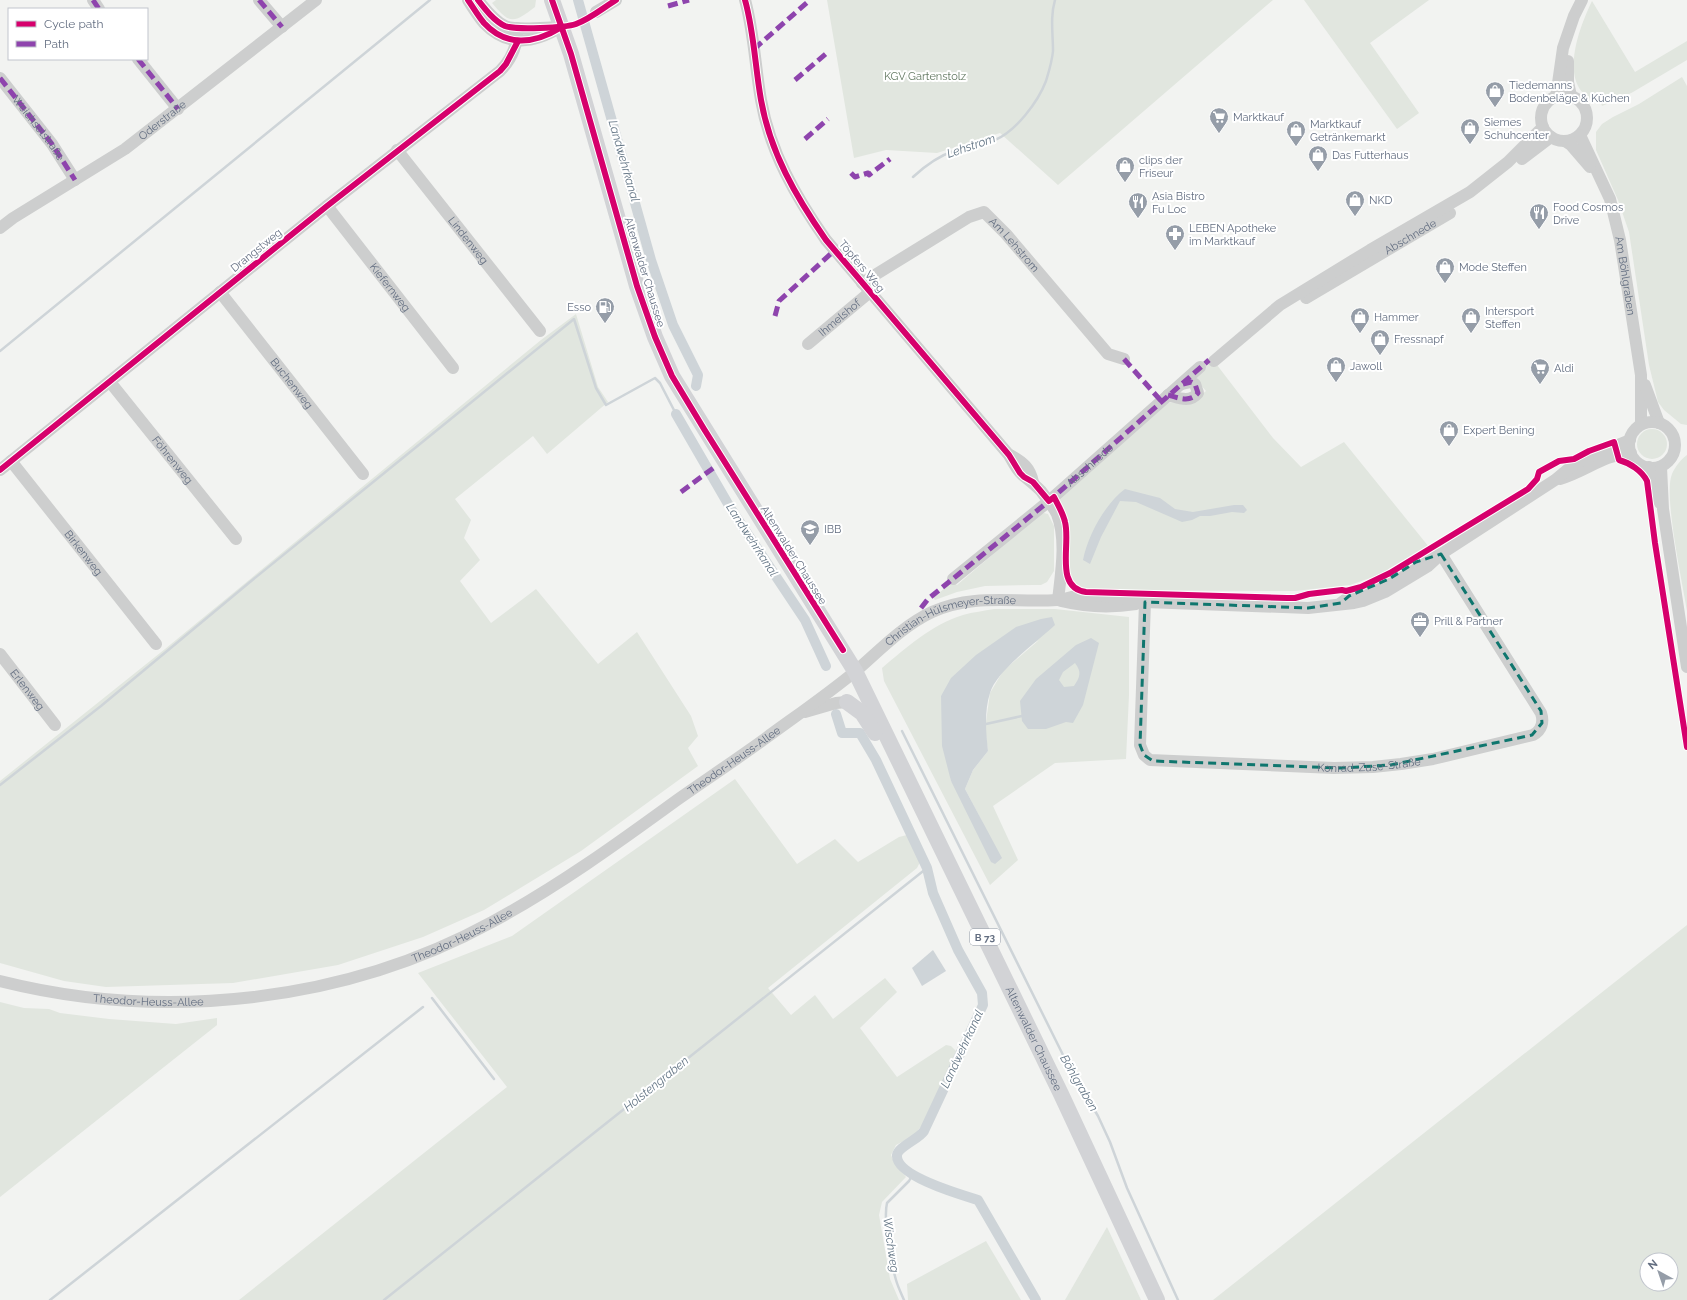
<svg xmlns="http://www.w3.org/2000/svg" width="1687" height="1300" font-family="Raleway,sans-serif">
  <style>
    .green { fill: #e1e6df; fill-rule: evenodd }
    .water { fill: #ced4d8; fill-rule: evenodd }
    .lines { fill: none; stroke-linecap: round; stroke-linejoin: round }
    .stream { stroke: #ced4d8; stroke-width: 2.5 }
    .canal { stroke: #ced4d8; stroke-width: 10 }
    .minor { stroke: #cdcece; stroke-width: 12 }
    .major { stroke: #d2d3d6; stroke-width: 16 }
    .quiet { stroke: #8e44ad; stroke-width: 5; stroke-dasharray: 10 5; stroke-linecap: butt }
    .cycleway-casing { stroke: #fff; stroke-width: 8 }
    .cycleway { stroke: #d6006c; stroke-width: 6 }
    .marked { fill: none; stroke: #0f766e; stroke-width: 3; stroke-dasharray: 8 5; stroke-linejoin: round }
    .labels { text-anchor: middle; stroke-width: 4; stroke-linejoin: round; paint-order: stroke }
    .shield { fill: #fff; stroke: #929aa7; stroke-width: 1 }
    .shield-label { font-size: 10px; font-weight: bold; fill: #636e81 }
    .park-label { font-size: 11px; fill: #627861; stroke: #fff }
    .poi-label { font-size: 11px; fill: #636e81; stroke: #fff; text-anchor: start }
    .street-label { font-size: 11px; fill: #636e81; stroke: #fff }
    .water-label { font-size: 12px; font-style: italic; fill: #637585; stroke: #fff }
  </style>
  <rect width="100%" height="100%" fill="#f2f3f1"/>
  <g class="green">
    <path d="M496 0H536L535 7C514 23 510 25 492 3Z"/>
    <path d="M827 0H1273L1058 185 1000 133 937 153 886 150 854 158Z"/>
    <path d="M1304 0H1429L1370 43 1419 113 1397 129Z"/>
    <path d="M1592 1 1635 72 1687 41V60L1633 92 1619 99 1602 106 1601 103C1555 91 1578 30 1592 1Z"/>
    <path d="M1682 77 1687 86V425L1681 424 1664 410 1658 402 1649 365 1629 232 1618 200 1596 150V132L1602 124 1613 117 1639 104Z"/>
    <path d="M576 314 598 387 608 402 547 454 533 436 455 499 471 520 464 538 480 560 460 581 491 623 536 589 598 664 637 632 691 716 698 736 688 748 698 766 581 851 484 910 423 937 338 965 233 983 106 987 64 981 0 963V781L165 649 541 340Z"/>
    <path d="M1208 363 1217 365 1273 438 1301 467 1344 442 1429 547 1376 576 1350 585 1295 591 1084 590 1073 583 1069 577 1068 523 1057 498 1167 402 1190 404 1206 391 1193 376Z"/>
    <circle cx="1652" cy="444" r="15"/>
    <path d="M1687 455V611C1683 585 1663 494 1672 474 1675 467 1681 459 1687 455Z"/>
    <path d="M1044 513 1048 514 1054 526V571L1047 582 1041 585H1033L985 586 957 592 935 600 933 598 953 581 957 585 1039 515Z"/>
    <path d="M994 609H1055L1129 617V695L1126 759 1055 763 993 806 1018 860 990 885 884 681 882 668C907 647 931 625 963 615 973 612 984 611 994 609ZM1039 640 1003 671 990 693 985 729 988 751 973 770 965 789 983 823 951 781 941 696Z"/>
    <path d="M735 779 797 864 835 839 858 862 899 837 907 835 920 862 917 868 768 988 791 1015 815 995 833 1019 885 978 897 992 860 1028 897 1077 946 1045 951 1046 956 1051 925 1122 918 1130 917 1134 896 1145 891 1155 895 1164 906 1177 882 1202 879 1215 890 1279 899 1300H239L507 1087 418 973 512 936Z"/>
    <path d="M1687 925V1300H1213ZM1647 1260H1671V1284H1647Z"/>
    <path d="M0 1002 24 1008 49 1009 60 1013 109 1019 176 1024 217 1018V1025L0 1197Z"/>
    <path d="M1107 1227 1141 1300H1065Z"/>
    <path d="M986 1241 1021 1300H908L907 1284Z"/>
  </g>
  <g class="water">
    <path d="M1125 489 1160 498 1175 509 1193 512 1234 505H1243L1247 510 1244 513 1232 512 1210 516H1200L1192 520 1182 522 1136 502 1120 501 1101 537 1090 564 1083 560C1088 535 1105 504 1125 489Z"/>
    <path d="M1052 617 1055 625C1037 642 996 671 990 693 984 711 986 733 988 751L973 770 965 789 1002 858 995 864 991 862 951 781 942 746 941 696 951 678 976 655 1016 627 1041 619Z"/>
    <path d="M1091 638 1099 643 1083 705 1073 723 1066 722 1046 729H1028L1022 721 1020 701 1036 679 1076 645ZM1075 663C1082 672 1080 677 1074 686L1064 687 1059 680 1063 672Z"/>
    <path d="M933 950 946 971 922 986 912 968Z"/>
  </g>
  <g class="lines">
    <g class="stream">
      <path d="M913 177C926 165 938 156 954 151 968 147 983 147 995 140 1016 131 1038 102 1046 81 1049 71 1052 62 1053 51 1053 34 1050 17 1055 0"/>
      <path d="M0 351 430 0"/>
      <path d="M986 724 1022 716"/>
      <path d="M902 731 1070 1069 1098 1116 1110 1142 1127 1188 1178 1300"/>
      <path d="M0 785 101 706 250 582 574 319 596 388 606 405 655 378 660 383 676 414"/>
      <path d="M432 998 494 1079"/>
      <path d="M50 1300 423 1007"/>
      <path d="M384 1300 927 868"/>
      <path d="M904 1300C901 1293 898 1287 896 1280 891 1262 883 1220 887 1203L909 1181 913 1174"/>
    </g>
    <g class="canal">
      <path d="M578 0 651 260 673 325 698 375 696 386"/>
      <path d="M676 414 731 509 805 620 826 666"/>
      <path d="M836 714 842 733H860L876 760 927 868 933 893 958 950 982 993 983 1005 924 1131C919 1139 898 1147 897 1155 895 1176 962 1195 978 1200L1036 1300"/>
    </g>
    <g class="minor">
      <path d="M93 0 99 9"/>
      <path d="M259 0 282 27"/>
      <path d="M468 0C473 8 478 16 484 23 508 48 535 43 561 27"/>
      <path d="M478 0C485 9 494 21 505 26 516 31 547 27 560 27"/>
      <path d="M745 0C754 32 755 66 761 100 770 152 796 197 826 240L1009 455C1013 462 1017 472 1025 477 1031 482 1035 485 1041 491 1046 498 1053 506 1057 514 1067 540 1061 573 1058 600"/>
      <path d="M596 12 616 0"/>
      <path d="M138 59 178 109"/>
      <path d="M1568 61V82L1571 96"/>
      <path d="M0 78 52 144 75 180"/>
      <circle cx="1564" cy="118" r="23"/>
      <path d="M1556 97 1563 48 1574 16 1582 0"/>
      <path id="s1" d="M1580 135 1610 199 1620 240 1641 375V424"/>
      <path d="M1565 141 1571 145 1590 167"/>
      <path id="s2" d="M397 150 540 331"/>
      <path d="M1522 159 1551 137"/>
      <path id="s3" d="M327 206 453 368"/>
      <path id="s4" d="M0 228 13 218 125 149 316 0"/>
      <path id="s5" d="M862 283 969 217 984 212 1006 234 1108 354 1124 359"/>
      <path id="s6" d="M220 292 363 474"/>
      <path id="s7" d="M1306 298 1450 213"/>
      <path id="s8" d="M808 344 870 292"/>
      <path d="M1214 361 1280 305 1370 250 1470 192 1508 162 1543 127"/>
      <path id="s9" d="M110 382 236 539"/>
      <path d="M1645 385 1659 423"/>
      <path d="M1168 395C1179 398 1190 403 1198 393L1195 384 1191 382 1182 384"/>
      <circle cx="1652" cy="445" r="23"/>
      <path d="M1010 455C1023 462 1030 468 1033 482"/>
      <path id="s10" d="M11 461 156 644"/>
      <path d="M1649 467 1655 489 1660 503"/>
      <path d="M1661 467 1663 509 1687 667"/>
      <path d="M0 470 327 206 500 71C512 59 518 45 517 28"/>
      <path d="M1560 479C1587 471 1602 455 1631 453"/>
      <path id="s11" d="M953 579 1049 501 1200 367"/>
      <path d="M1061 601C1086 607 1111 608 1136 604"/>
      <path id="s12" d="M1145 602 1140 745 1144 755 1150 760 1334 768 1373 767 1401 764 1433 759 1533 735C1542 730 1544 722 1541 713L1441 554"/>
      <path d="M1341 603C1354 591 1372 588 1388 580 1408 569 1416 560 1440 554"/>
      <path id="s13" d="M0 654 55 725"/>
      <path d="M805 712 836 703 847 702"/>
      <path id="s14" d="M0 981C163 1022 344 1003 492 922 557 887 618 843 677 800 707 779 737 759 766 738 796 716 828 694 857 670 880 650 904 625 932 612 974 593 1014 603 1057 600 1066 599 1074 596 1082 595 1103 594 1125 599 1145 602L1308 608 1354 603 1363 601 1385 592 1428 566 1441 554 1555 480 1573 465 1586 458 1630 440"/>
    </g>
    <g class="major">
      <path id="s15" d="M552 0 571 54 637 286 655 337 672 376 855 671 1061 1094 1157 1300"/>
      <path d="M847 702 862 713 875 733"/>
    </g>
    <g class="quiet">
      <path d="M93 0 99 9"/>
      <path d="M259 0 282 27"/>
      <path d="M668 6 689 0"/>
      <path d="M754 49 810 0"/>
      <path d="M138 59 178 109"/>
      <path id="s16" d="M0 78 52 144 75 180"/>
      <path d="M795 80 828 52"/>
      <path d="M805 139 828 119"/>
      <path d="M851 173 855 177 868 173 869 175 890 159"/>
      <path d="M775 316 779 301 835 250"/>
      <path d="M1124 359 1162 402"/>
      <path d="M1168 395C1179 398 1190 403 1198 393L1195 384 1191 382 1183 384"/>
      <path d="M681 492 716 466"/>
      <path d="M921 608 928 599 1049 501 1209 360"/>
    </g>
    <g class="cycleway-casing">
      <g id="cycleway">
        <path d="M468 0C473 7 478 16 484 23 506 47 534 44 560 28"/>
        <path d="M478 0C485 9 494 21 505 26 515 30 565 28 576 24 590 19 603 8 616 0"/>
        <path d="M552 0 571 54 637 286 655 337 672 376 704 429 843 650"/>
        <path d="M745 0C754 32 755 66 761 100 770 152 796 197 826 240L1009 455 1020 473 1024 477 1033 482 1049 501 1054 497C1058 505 1063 513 1065 522 1071 544 1054 588 1086 592L1287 598H1295L1309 594 1342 590 1346 591 1361 587 1390 573 1528 489 1537 479 1539 472 1559 461 1574 459 1589 451 1614 442 1619 460C1630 463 1642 471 1647 481L1655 543 1687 747"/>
        <path d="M0 470 327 206 500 71 506 64 518 41"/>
      </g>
    </g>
    <use href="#cycleway" class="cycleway"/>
  </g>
  <path class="marked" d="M1441 554 1541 711 1542 723 1532 735 1391 765 1341 768 1153 761 1144 755 1140 745 1145 602 1308 608 1341 603 1349 596 1389 579 1416 562Z"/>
  <defs>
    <g id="shop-pin" transform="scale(1)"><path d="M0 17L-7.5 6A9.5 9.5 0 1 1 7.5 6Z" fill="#959da8" stroke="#fff"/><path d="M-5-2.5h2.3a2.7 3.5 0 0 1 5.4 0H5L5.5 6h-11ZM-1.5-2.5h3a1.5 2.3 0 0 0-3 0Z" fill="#fff"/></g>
    <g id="supermarket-pin" transform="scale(1)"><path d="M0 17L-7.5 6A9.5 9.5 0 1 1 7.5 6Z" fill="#959da8" stroke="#fff"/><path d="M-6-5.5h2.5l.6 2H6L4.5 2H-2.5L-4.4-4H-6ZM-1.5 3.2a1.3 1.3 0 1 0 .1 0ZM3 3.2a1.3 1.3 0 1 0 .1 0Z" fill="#fff"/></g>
    <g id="restaurant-pin" transform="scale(1)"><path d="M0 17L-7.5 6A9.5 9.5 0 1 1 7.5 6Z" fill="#959da8" stroke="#fff"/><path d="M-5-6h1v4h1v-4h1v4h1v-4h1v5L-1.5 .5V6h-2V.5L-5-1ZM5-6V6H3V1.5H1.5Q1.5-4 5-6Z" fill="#fff"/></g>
    <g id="pharmacy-pin" transform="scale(1)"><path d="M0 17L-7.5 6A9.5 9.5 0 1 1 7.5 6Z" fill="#959da8" stroke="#fff"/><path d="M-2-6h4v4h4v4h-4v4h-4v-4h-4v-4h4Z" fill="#fff"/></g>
    <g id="fuel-pin" transform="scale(1)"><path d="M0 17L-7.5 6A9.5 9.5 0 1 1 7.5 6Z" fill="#959da8" stroke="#fff"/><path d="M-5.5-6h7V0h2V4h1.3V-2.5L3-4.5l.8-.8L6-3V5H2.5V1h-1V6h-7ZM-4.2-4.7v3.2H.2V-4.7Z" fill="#fff"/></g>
    <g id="university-pin" transform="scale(1)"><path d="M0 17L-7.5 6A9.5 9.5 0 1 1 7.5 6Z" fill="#959da8" stroke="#fff"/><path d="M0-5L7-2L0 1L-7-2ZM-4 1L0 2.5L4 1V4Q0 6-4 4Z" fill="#fff"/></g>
    <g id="office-pin" transform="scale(1)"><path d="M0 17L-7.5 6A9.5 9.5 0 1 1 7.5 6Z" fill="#959da8" stroke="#fff"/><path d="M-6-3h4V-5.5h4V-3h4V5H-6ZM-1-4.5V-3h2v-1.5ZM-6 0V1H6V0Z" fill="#fff"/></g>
  </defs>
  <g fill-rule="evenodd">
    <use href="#shop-pin" x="1495" y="91"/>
    <use href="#supermarket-pin" x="1219" y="117"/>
    <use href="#shop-pin" x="1470" y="128"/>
    <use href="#shop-pin" x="1296" y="130"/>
    <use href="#shop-pin" x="1318" y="155"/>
    <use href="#shop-pin" x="1125" y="166"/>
    <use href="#shop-pin" x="1355" y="200"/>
    <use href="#restaurant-pin" x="1138" y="202"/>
    <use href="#restaurant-pin" x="1539" y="213"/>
    <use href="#pharmacy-pin" x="1175" y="234"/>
    <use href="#shop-pin" x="1445" y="267"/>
    <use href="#fuel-pin" x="605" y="307"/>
    <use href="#shop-pin" x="1360" y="317"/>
    <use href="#shop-pin" x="1471" y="317"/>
    <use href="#shop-pin" x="1380" y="339"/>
    <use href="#shop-pin" x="1336" y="366"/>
    <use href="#supermarket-pin" x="1540" y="368"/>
    <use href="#shop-pin" x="1449" y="430"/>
    <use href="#university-pin" x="810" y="529"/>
    <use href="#office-pin" x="1420" y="621"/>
  </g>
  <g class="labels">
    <rect class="shield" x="970" y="929" width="30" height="16" rx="3"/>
    <g class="shield-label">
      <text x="985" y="941">B 73</text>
    </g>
    <g class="park-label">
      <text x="925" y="80">KGV Gartenstolz</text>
    </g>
    <g class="poi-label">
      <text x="1509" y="89">Tiedemanns<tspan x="1509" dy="13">Bodenbeläge &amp; Küchen</tspan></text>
      <text x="1233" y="121">Marktkauf</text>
      <text x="1484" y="126">Siemes<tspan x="1484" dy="13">Schuhcenter</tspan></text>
      <text x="1310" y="128">Marktkauf<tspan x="1310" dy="13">Getränkemarkt</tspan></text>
      <text x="1332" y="159">Das Futterhaus</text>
      <text x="1139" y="164">clips der<tspan x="1139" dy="13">Friseur</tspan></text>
      <text x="1152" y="200">Asia Bistro<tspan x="1152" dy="13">Fu Loc</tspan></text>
      <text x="1369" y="204">NKD</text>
      <text x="1553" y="211">Food Cosmos<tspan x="1553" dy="13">Drive</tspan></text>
      <text x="1189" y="232">LEBEN Apotheke<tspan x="1189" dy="13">im Marktkauf</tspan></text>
      <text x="1459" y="271">Mode Steffen</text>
      <text x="591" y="311" text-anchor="end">Esso</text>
      <text x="1485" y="315">Intersport<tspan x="1485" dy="13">Steffen</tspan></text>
      <text x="1374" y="321">Hammer</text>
      <text x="1394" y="343">Fressnapf</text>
      <text x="1350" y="370">Jawoll</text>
      <text x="1554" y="372">Aldi</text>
      <text x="1463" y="434">Expert Bening</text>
      <text x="824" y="533">IBB</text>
      <text x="1434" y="625">Prill &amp; Partner</text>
    </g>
    <g class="street-label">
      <text dy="4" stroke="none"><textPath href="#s4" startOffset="195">Oderstraße</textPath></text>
      <text dy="4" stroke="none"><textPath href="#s16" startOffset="63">Weichselstraße</textPath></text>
      <text dy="4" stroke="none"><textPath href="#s7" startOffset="121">Abschnede</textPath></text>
      <text dy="4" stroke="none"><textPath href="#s2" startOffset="115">Lindenweg</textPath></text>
      <text dy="4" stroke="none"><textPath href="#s5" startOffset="186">Am Lehstrom</textPath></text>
      <text transform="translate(256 250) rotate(-39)" y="4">Drangstweg</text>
      <text transform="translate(862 266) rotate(50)" y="4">Töpfers Weg</text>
      <text transform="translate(645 272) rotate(73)" y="4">Altenwalder Chaussee</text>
      <text dy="4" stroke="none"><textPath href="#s1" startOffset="149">Am Böhlgraben</textPath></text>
      <text dy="4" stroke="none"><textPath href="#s3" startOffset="103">Kiefernweg</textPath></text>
      <text dy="4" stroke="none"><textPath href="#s8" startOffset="41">Ihmelshof</textPath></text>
      <text dy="4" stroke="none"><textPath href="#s6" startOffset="116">Buchenweg</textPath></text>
      <text dy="4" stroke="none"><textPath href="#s9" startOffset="100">Föhrenweg</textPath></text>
      <text dy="4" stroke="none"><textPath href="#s11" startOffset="178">Abschnede</textPath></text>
      <text dy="4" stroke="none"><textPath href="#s10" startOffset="117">Birkenweg</textPath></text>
      <text transform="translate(794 555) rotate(58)" y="4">Altenwalder Chaussee</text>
      <text dy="4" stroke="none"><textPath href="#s14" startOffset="1061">Christian-Hülsmeyer-Straße</textPath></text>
      <text dy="4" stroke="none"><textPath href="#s13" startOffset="45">Erlenweg</textPath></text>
      <text dy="4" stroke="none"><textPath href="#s14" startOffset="798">Theodor-Heuss-Allee</textPath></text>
      <text dy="4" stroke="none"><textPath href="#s12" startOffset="381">Konrad-Zuse-Straße</textPath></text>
      <text dy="4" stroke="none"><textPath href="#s14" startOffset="474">Theodor-Heuss-Allee</textPath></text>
      <text dy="4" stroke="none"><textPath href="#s14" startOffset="150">Theodor-Heuss-Allee</textPath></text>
      <text dy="4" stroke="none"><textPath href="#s15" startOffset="1151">Altenwalder Chaussee</textPath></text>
    </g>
    <g class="water-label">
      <text transform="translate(971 146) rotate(-19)" y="4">Lehstrom</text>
      <text transform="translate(624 161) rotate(74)" y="4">Landwehrkanal</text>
      <text transform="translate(752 540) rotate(57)" y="4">Landwehrkanal</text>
      <text transform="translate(962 1049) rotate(-65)" y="4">Landwehrkanal</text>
      <text transform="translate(1079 1083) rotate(60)" y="4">Böhlgraben</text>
      <text transform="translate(656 1084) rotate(-39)" y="4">Holstengraben</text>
      <text transform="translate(891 1245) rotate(82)" y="4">Wischweg</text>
    </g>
  </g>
  <rect x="8" y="8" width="140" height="52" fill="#ffffff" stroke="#c1c5cd"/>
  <rect x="16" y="21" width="20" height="6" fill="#d6006c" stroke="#c1c5cd"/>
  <text x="44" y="28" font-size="12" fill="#636e81">Cycle path</text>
  <rect x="16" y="41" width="20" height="6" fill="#8e44ad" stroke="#c1c5cd"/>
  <text x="44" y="48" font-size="12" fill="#636e81">Path</text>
  <g transform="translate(1659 1272) rotate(320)"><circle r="19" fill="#ffffff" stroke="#c1c5cd"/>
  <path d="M0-3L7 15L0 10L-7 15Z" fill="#959da8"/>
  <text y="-6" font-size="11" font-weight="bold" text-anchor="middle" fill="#636e81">N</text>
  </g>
</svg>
